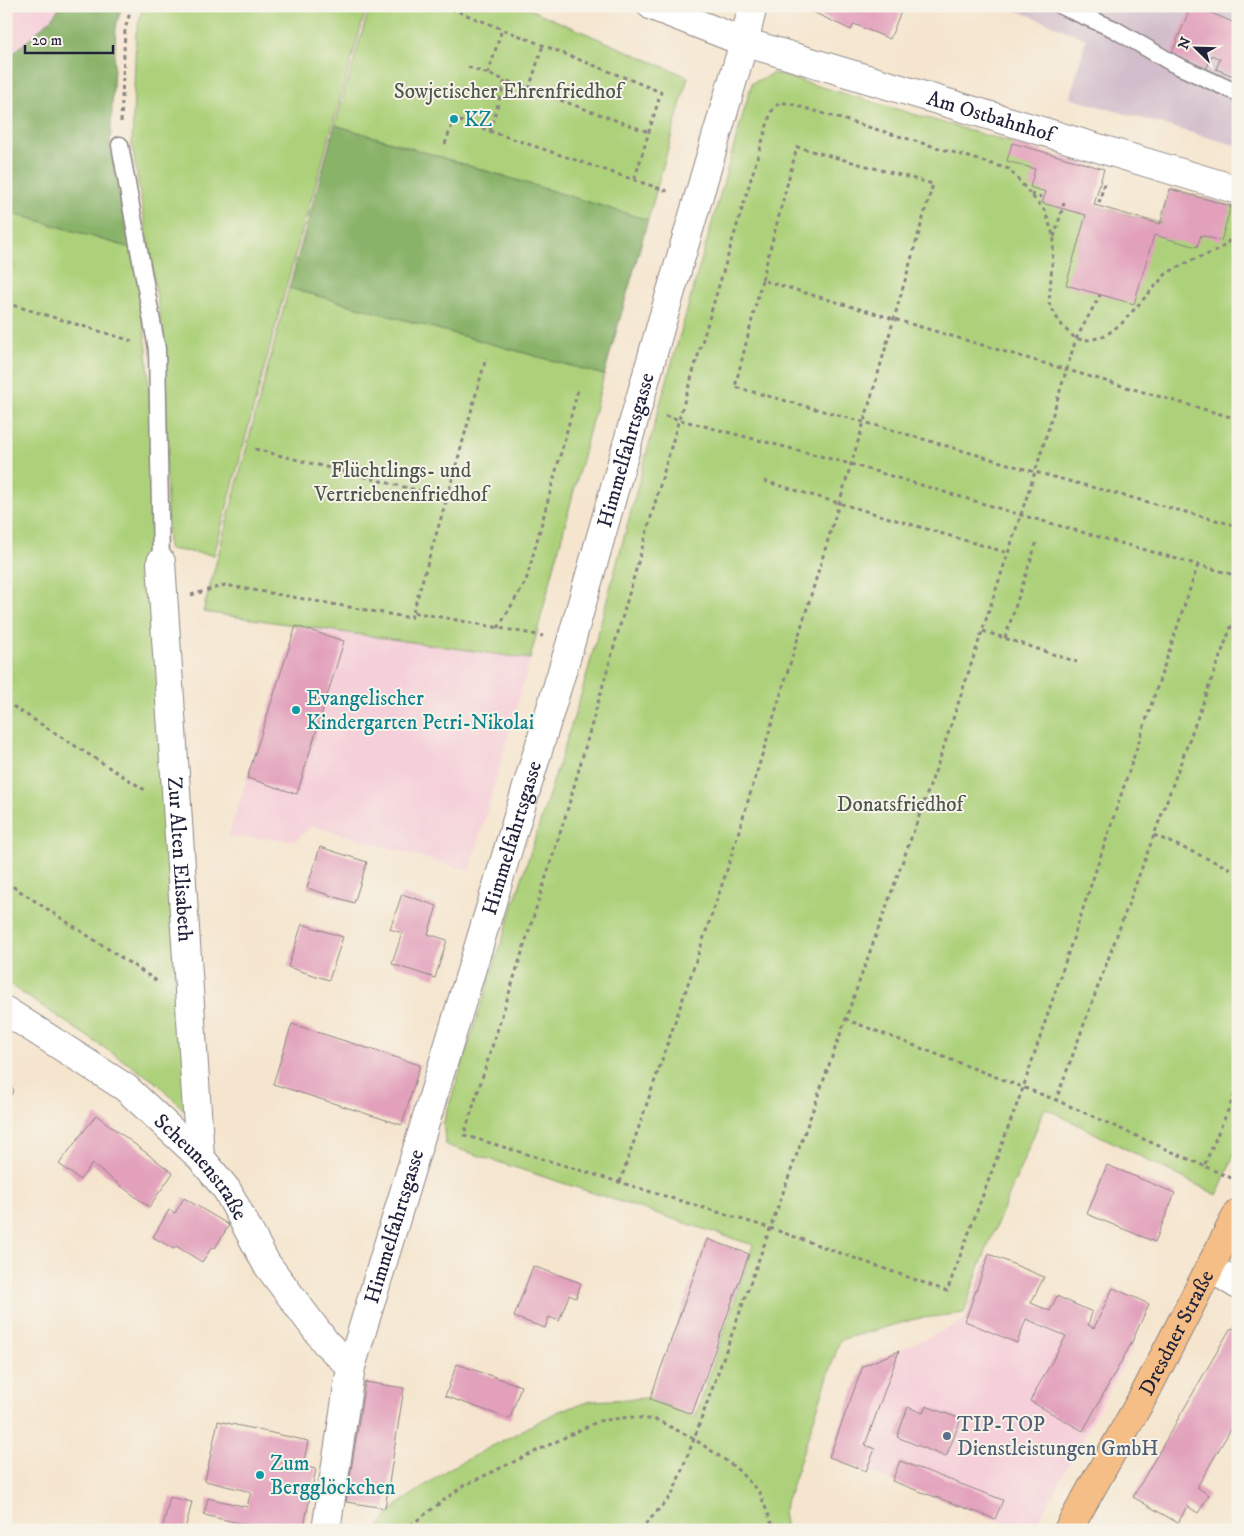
<svg xmlns="http://www.w3.org/2000/svg" width="1244" height="1536" font-family="'IM FELL DW Pica',serif">
  <style>
    .built { fill: #f5cfd9 }
    .industrial { fill: #d1bdcb }
    .green { fill: #add17a; stroke: #687a5a }
    .forest { fill: #8ab36a; stroke: #566a52 }
    .building { fill: #e2a0bb }
    .lines { fill: none; stroke-linecap: round; stroke-linejoin: round }
    .service-casing { stroke: #8c8484; stroke-width: 19 }
    .minor-casing { stroke: #8c8484; stroke-width: 30 }
    .primary-casing { stroke: #8c8484; stroke-width: 30 }
    .path { stroke: #8c8484; stroke-width: 3; stroke-dasharray: 4 4; stroke-linecap: butt }
    .service { stroke: #fff; stroke-width: 16 }
    .minor { stroke: #fff; stroke-width: 28 }
    .primary { stroke: #f5be86; stroke-width: 28 }
    .culture-dot { fill: #0f9aa8; stroke: #f7f3e8; stroke-width: 2 }
    .service-dot { fill: #5c6f8a; stroke: #f7f3e8; stroke-width: 2 }
    .labels { text-anchor: middle; stroke-width: 4; stroke-linejoin: round; paint-order: stroke }
    .park-label { font-size: 21px; fill: #4c574e; stroke: #f7f3e8 }
    .street-label { font-size: 21px; fill: #22223b; stroke: #f7f3e8 }
    .culture-label { font-size: 21px; fill: #0d838f; stroke: #f7f3e8; text-anchor: start }
    .service-label { font-size: 21px; fill: #4e5e75; stroke: #f7f3e8; text-anchor: start }
  </style>
  <rect width="100%" height="100%" fill="#f7f3e8"/>
  <filter id="ink" filterUnits="userSpaceOnUse"><feTurbulence type="fractalNoise" baseFrequency=".02" numOctaves="2"/><feDisplacementMap in="SourceGraphic" scale="10" xChannelSelector="R" yChannelSelector="G"/><feConvolveMatrix kernelMatrix="1 2 1 2 8 2 1 2 1" color-interpolation-filters="sRGB"/></filter>
  <filter id="wash" filterUnits="userSpaceOnUse"><feTurbulence type="fractalNoise" baseFrequency=".0096" numOctaves="4" result="noise"/><feDisplacementMap in="SourceGraphic" scale="20" xChannelSelector="R" yChannelSelector="G"/><feGaussianBlur stdDeviation="1.12" result="paint"/><feColorMatrix in="noise" values="0 0 0 0 0 0 0 0 0 0 0 0 0 0 0 0 0 1.4 0 .05"/><feComposite in="paint" operator="in"/></filter>
  <g filter="url(#wash)">
    <rect width="100%" height="100%" fill="#f5e5ce"/>
    <g class="built">
      <path d="M6 6H61L50 20 6 60Z"/>
      <path d="M296 626 530 659 470 871 312 826 296 840 228 837Z"/>
      <path d="M979 1281 1134 1345 1033 1530H1023L829 1457 863 1366 965 1321Z"/>
    </g>
    <path class="industrial" d="M1007 6H1238V146L1070 98 1086 39Z"/>
    <g class="green">
      <path d="M143 6H367L286 287 214 555 168 549 163 335 132 145 136 33Z"/>
      <path d="M370 6H522L688 77 648 220 335 125Z"/>
      <path d="M774 73 1012 143 1094 205 1160 223 1170 189 1238 208V1146L1217 1195 1045 1108 979 1268 964 1313 915 1319 840 1340 783 1512 786 1530H376L399 1504 447 1470 559 1411 592 1401 649 1398 695 1418 753 1245 446 1145 443 1124 582 692 657 415 752 83Z"/>
      <path d="M6 211 131 248 139 287 147 349 188 1114 157 1083 6 982Z"/>
      <path d="M289 288 604 375 530 659 203 612Z"/>
    </g>
    <g class="forest">
      <path d="M61 6H122L116 26 110 148 131 248 6 211V60L50 20Z"/>
      <path d="M335 125 648 220 604 375 289 288Z"/>
    </g>
    <g id="blocks">
      <g class="building">
        <path d="M813 6H903L890 39 854 24 851 30 811 11Z"/>
        <path d="M1191 6H1195L1235 23 1238 17V78L1216 69 1220 59 1212 55 1206 70 1171 55Z"/>
        <path d="M1012 143 1104 169 1094 205 1098 206 1160 224 1170 189 1231 206 1221 241 1201 235 1197 247 1154 235 1134 304 1066 285 1086 215 1042 203 1046 192 1030 187 1035 169 1007 161Z"/>
        <path d="M296 626 344 641 297 794 247 778Z"/>
        <path d="M320 847 367 862 354 903 307 888Z"/>
        <path d="M402 894 437 906 428 934 447 940 435 978 392 964 402 933 390 929Z"/>
        <path d="M302 924 343 937 329 980 288 967Z"/>
        <path d="M292 1024 420 1065 402 1125 273 1084Z"/>
        <path d="M6 1085 14 1090 6 1102Z"/>
        <path d="M96 1115 173 1173 149 1207 92 1164 80 1180 59 1164Z"/>
        <path d="M1107 1165 1175 1193 1155 1242 1087 1214Z"/>
        <path d="M184 1198 229 1225 215 1248 212 1247 202 1262 176 1246 174 1249 153 1237 169 1210 175 1213Z"/>
        <path d="M707 1239 749 1254 692 1414 650 1399Z"/>
        <path d="M989 1254 1044 1277 1031 1303 1050 1311 1057 1296 1092 1312 1088 1325 1094 1328 1113 1288 1149 1304 1131 1344 1083 1431 1030 1401 1066 1336 1026 1319 1017 1343 965 1321Z"/>
        <path d="M533 1266 581 1283 576 1298 569 1295 559 1321 549 1317 545 1328 514 1317Z"/>
        <path d="M1238 1327V1417L1197 1487 1209 1495 1198 1513 1187 1506 1178 1523 1133 1497 1230 1329Z"/>
        <path d="M899 1351 865 1445 875 1449 866 1471 829 1457 863 1366Z"/>
        <path d="M457 1364 521 1386 510 1419 445 1396Z"/>
        <path d="M365 1382 404 1388 385 1508 346 1502Z"/>
        <path d="M926 1406 961 1419 946 1457 897 1437 908 1407 923 1413Z"/>
        <path d="M218 1421 308 1441 303 1466 316 1469 303 1530H269L204 1515 208 1498 247 1507 251 1492 205 1481Z"/>
        <path d="M900 1461 1003 1500 995 1519 892 1481Z"/>
        <path d="M170 1497 192 1502 185 1530H162Z"/>
      </g>
    </g>
  </g>
  <g filter="url(#ink)">
    <use href="#blocks" fill-opacity="0" stroke="#8c8484" stroke-width="1"/>
    <g class="lines">
      <g class="service-casing">
        <g id="service">
          <path d="M1061 6 1114 29 1174 64 1238 93"/>
          <path d="M120 145 157 349 161 562"/>
        </g>
      </g>
      <g class="minor-casing">
        <g id="minor">
          <path id="s1" d="M652 6 744 42 1238 190"/>
          <path id="s2" d="M161 562 200 1157"/>
          <path id="s3" d="M6 1011 126 1088 200 1157 227 1190 266 1263 326 1343 351 1367"/>
          <path d="M1211 1268 1238 1285"/>
          <path id="s4" d="M326 1530 351 1367 570 645 661 325 744 42 753 6"/>
        </g>
      </g>
      <g class="primary-casing">
        <g id="primary">
          <path id="s5" d="M1068 1530 1144 1395 1238 1213"/>
        </g>
      </g>
      <g class="path">
        <path d="M444 6 661 92 634 181"/>
        <path d="M468 67 505 80"/>
        <path d="M488 74 502 29"/>
        <path d="M529 89 543 45"/>
        <path d="M121 122 125 29 132 6"/>
        <path d="M490 131 505 80 648 132"/>
        <path d="M445 144 454 119 670 192"/>
        <path d="M1031 194 1041 197"/>
        <path d="M1099 203 1105 180"/>
        <path d="M1054 237 1064 203"/>
        <path d="M762 280 735 387 889 429 1035 472 1238 526"/>
        <path d="M6 303 132 341"/>
        <path d="M665 416 851 464 1021 515 1238 576"/>
        <path d="M255 449 447 498"/>
        <path d="M764 481 1008 553"/>
        <path d="M1198 565 1023 1088 947 1291 770 1228 464 1135 567 811 679 419 771 112 779 103H788L1009 169 1045 211 1054 238 1049 303 1057 318 1064 328 1076 339 1090 340 1105 336 1122 323 1167 273 1192 260 1214 252 1227 244 1234 231 1238 218"/>
        <path d="M191 595 225 585 411 618 413 612 543 636"/>
        <path d="M413 612 447 498 486 358"/>
        <path d="M498 628 526 581 578 390"/>
        <path d="M983 631 1077 662"/>
        <path d="M1005 638 1037 541"/>
        <path d="M6 702 148 792"/>
        <path d="M1154 835 1238 872"/>
        <path d="M6 882 160 983"/>
        <path d="M845 1019 1056 1100"/>
        <path d="M1238 1087 1204 1166 1238 1181"/>
        <path d="M1204 1166 1056 1100 1238 608"/>
        <path d="M620 1182 726 873 864 422 933 184 797 147 762 280C921 327 1079 374 1238 419"/>
        <path d="M404 1530 463 1486 599 1421 631 1417 657 1420 694 1439 735 1467 760 1493 774 1530"/>
        <path d="M640 1530 672 1495 694 1439 940 758 1035 472 1076 339 1100 295"/>
      </g>
      <use href="#service" class="service"/>
      <use href="#minor" class="minor"/>
      <use href="#primary" class="primary"/>
    </g>
  </g>
  <g class="culture-dot">
    <circle cx="454" cy="119" r="5"/>
    <circle cx="296" cy="710" r="5"/>
    <circle cx="260" cy="1475" r="5"/>
  </g>
  <circle class="service-dot" cx="947" cy="1436" r="5"/>
  <g class="labels">
    <g class="park-label">
      <text x="508" y="98">Sowjetischer Ehrenfriedhof</text>
      <text x="401" y="477">Flüchtlings- und<tspan x="401" dy="24">Vertriebenenfriedhof</tspan></text>
      <text x="900" y="811">Donatsfriedhof</text>
    </g>
    <g class="street-label">
      <text dy="7" stroke="none"><textPath href="#s1" startOffset="356">Am Ostbahnhof</textPath></text>
      <text dy="7" stroke="none"><textPath href="#s4" startOffset="1122">Himmelfahrtsgasse</textPath></text>
      <text dy="7" stroke="none"><textPath href="#s4" startOffset="718">Himmelfahrtsgasse</textPath></text>
      <text dy="7" stroke="none"><textPath href="#s2" startOffset="298">Zur Alten Elisabeth</textPath></text>
      <text dy="7" stroke="none"><textPath href="#s3" startOffset="252">Scheunenstraße</textPath></text>
      <text dy="7" stroke="none"><textPath href="#s4" startOffset="312">Himmelfahrtsgasse</textPath></text>
      <text dy="7" stroke="none"><textPath href="#s5" startOffset="225">Dresdner Straße</textPath></text>
    </g>
    <g class="culture-label">
      <text x="464" y="126">KZ</text>
      <text x="306" y="705">Evangelischer<tspan x="306" dy="24">Kindergarten Petri-Nikolai</tspan></text>
      <text x="270" y="1470">Zum<tspan x="270" dy="24">Bergglöckchen</tspan></text>
    </g>
    <g class="service-label">
      <text x="957" y="1431">TIP-TOP<tspan x="957" dy="24">Dienstleistungen GmbH</tspan></text>
    </g>
  </g>
  <rect width="1244" height="1536" fill="none" stroke="#f7f3e8" stroke-width="25"/>
  <g transform="translate(1196 48) rotate(293)" stroke="#f7f3e8" stroke-width="4" paint-order="stroke">
  <path d="M0-4L9 19L0 12L-9 19Z" fill="#22223b"/>
  <text y="-8" font-size="14" font-weight="bold" text-anchor="middle" fill="#22223b">N</text>
  </g>
  <path d="M25 45v8h88v-8" fill="none" stroke="#22223b" stroke-width="2.5"/>
  <text x="32" y="45" font-size="15" fill="#22223b" stroke="#f7f3e8" stroke-width="4" paint-order="stroke">20 m</text>
</svg>
